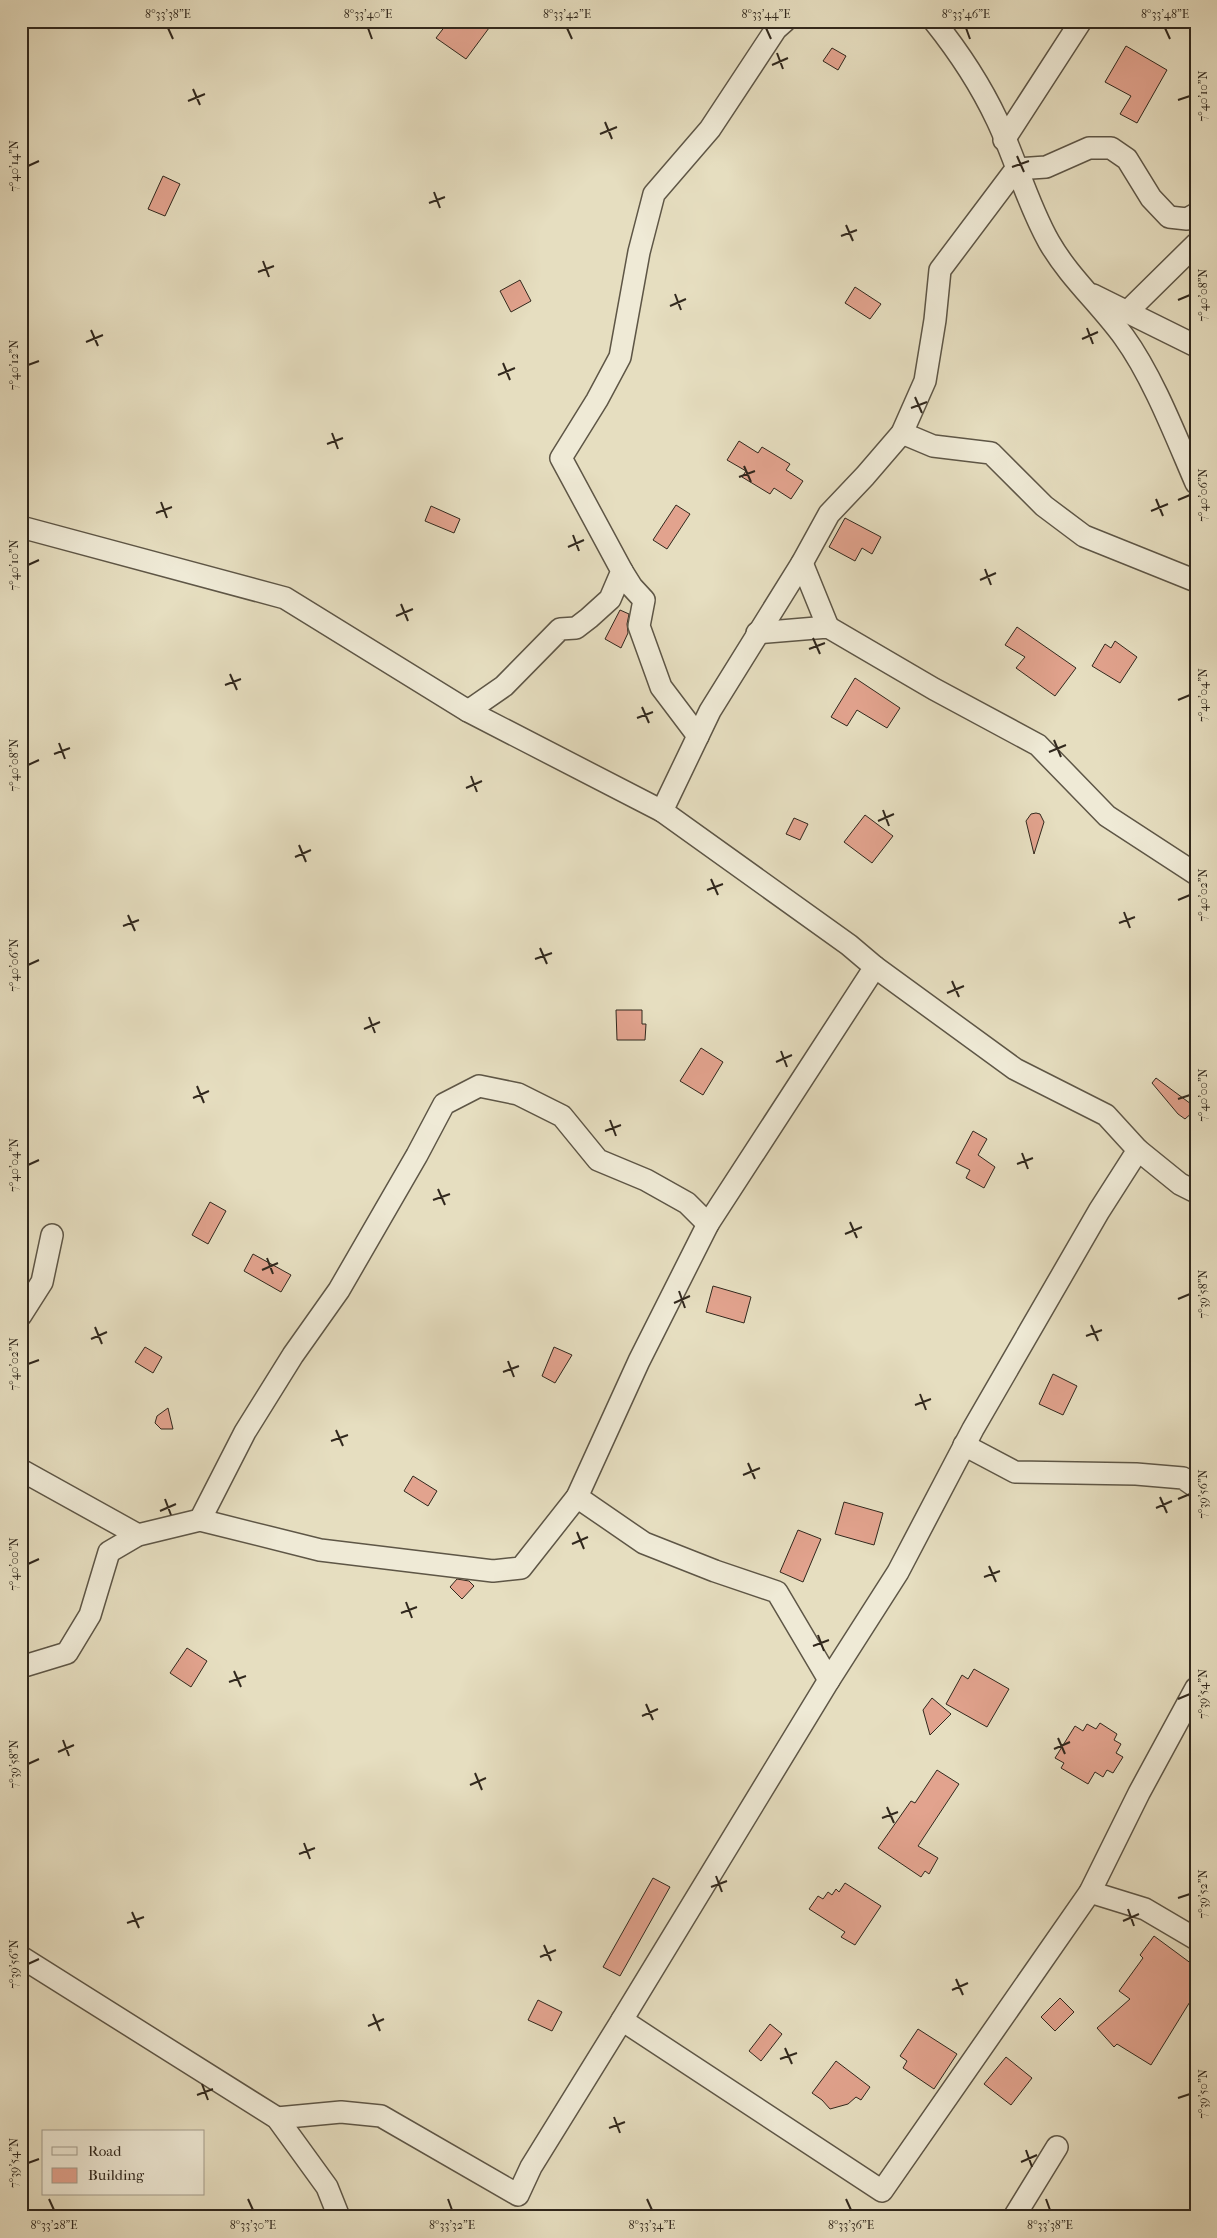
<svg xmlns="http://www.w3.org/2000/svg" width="1217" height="2238" font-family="'IM FELL French Canon',serif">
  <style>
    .building { fill: #e2a38e; stroke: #31281d }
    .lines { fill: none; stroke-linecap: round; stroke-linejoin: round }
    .minor-casing { stroke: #5e5646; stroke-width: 24 }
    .minor { stroke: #efead6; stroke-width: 21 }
    .ticks { fill: none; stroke: #31281d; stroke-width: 2 }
    .neatline { fill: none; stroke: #31281d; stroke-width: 2 }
    .ticks-label { font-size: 12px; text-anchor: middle; fill: #31281d }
  </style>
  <rect width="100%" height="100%" fill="#e6dec0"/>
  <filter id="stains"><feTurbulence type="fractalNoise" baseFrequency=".004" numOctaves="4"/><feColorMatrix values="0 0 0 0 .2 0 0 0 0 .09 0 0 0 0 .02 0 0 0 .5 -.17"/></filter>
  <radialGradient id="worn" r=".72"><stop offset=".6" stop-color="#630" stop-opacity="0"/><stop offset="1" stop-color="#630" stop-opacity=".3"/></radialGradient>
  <g class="building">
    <path d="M449 21H479L489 28 466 59 436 38Z"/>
    <path d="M1126 46 1167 70 1137 123 1120 114 1131 96 1105 82Z"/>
    <path d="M832 48 846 56 838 70 823 61Z"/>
    <path d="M163 176 180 184 165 216 148 209Z"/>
    <path d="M520 280 531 301 511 312 500 291Z"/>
    <path d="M855 287 881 304 870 319 845 303Z"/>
    <path d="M739 441 758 453 762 447 790 464 786 470 803 481 791 499 774 488 770 494 742 477 746 471 727 460Z"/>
    <path d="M676 505 690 514 667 549 653 540Z"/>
    <path d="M431 506 460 519 454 533 425 521Z"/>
    <path d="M845 518 881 537 872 554 862 548 855 561 829 547Z"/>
    <path d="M620 610 629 614 627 624 628 633 621 648 605 639Z"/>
    <path d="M1017 627 1076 668 1055 696 1016 668 1025 657 1005 645Z"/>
    <path d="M1115 641 1137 657 1120 683 1092 666 1105 644 1111 648Z"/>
    <path d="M855 678 900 708 887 728 857 710 847 726 831 717Z"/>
    <path d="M1036 813 1040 814 1044 822 1034 854 1026 821 1031 814Z"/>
    <path d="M865 815 893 836 872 863 844 842Z"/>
    <path d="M794 818 808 824 800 840 786 834Z"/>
    <path d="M616 1010H642V1024H646L645 1040H617Z"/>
    <path d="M701 1048 723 1062 703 1095 680 1081Z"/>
    <path d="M1156 1078 1191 1104 1194 1111 1185 1119 1178 1114 1152 1083Z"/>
    <path d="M973 1131 987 1139 978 1155 995 1167 984 1188 966 1178 970 1170 956 1163Z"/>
    <path d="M210 1202 226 1211 208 1244 192 1235Z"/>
    <path d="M253 1254 291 1275 281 1292 244 1271Z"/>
    <path d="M713 1286 751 1297 744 1323 706 1312Z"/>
    <path d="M145 1347 162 1357 153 1373 135 1362Z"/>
    <path d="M554 1347 572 1355 555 1383 542 1376Z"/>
    <path d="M1053 1374 1077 1386 1063 1415 1039 1404Z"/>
    <path d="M168 1408 173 1429H161L155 1423 157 1416Z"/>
    <path d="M413 1476 437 1491 428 1506 404 1491Z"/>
    <path d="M844 1502 883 1513 874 1545 835 1534Z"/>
    <path d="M798 1530 821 1539 803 1582 780 1572Z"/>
    <path d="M457 1579 469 1581 474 1586 462 1599 450 1587Z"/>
    <path d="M187 1648 207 1661 191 1687 170 1673Z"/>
    <path d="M974 1669 1009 1689 987 1727 946 1704 962 1675 968 1679Z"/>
    <path d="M932 1698 951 1714 930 1735 923 1710Z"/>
    <path d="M1100 1723 1117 1734 1114 1740 1121 1744 1116 1753 1123 1757 1113 1773 1107 1770 1103 1777 1095 1772 1088 1784 1061 1768 1064 1763 1055 1758 1075 1726 1083 1731 1087 1724 1096 1729Z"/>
    <path d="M937 1770 959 1784 918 1846 938 1858 929 1874 925 1871 921 1877 878 1848 911 1801 915 1803Z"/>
    <path d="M653 1878 670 1887 620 1976 603 1967Z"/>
    <path d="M845 1883 881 1906 855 1945 841 1937 845 1932 809 1909 818 1896 823 1899 828 1892 832 1895 836 1889 839 1892Z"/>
    <path d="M1154 1936 1196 1967V1992L1151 2065 1117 2044 1114 2047 1097 2028 1130 1999 1119 1991 1143 1958 1140 1955Z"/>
    <path d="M1060 1998 1074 2012 1055 2031 1041 2017Z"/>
    <path d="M538 2000 562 2012 552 2031 528 2020Z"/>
    <path d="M770 2024 782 2034 761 2061 749 2051Z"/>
    <path d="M918 2029 957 2054 934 2089 903 2068 907 2061 900 2056Z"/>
    <path d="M1006 2057 1032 2078 1011 2105 984 2084Z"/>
    <path d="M836 2061 870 2087 861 2100 856 2097 848 2104 830 2109 822 2100 812 2093Z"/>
  </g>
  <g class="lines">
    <g class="minor-casing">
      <g id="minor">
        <path d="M934 21C958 51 981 86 997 120 1016 160 1027 203 1049 242 1069 277 1100 304 1124 337 1153 377 1176 437 1196 483"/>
        <path d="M1004 140 1081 21"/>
        <path d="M1093 295 1196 346"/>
        <path d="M1127 312 1196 244"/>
        <path d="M902 433 933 446 991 453 1044 506 1084 536 1196 581"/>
        <path d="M21 527 285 598 468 711 662 811"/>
        <path d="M802 563 828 627"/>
        <path d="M622 571 632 587 644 600 639 626 661 687 698 736"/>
        <path d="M757 633 828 627 934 689 1038 745 1107 816 1196 874"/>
        <path d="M468 711 504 686 560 629 576 628 589 618 610 599 622 571 561 458 597 400 620 357 639 252 654 194 710 129 776 29 785 21"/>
        <path d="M1138 1150 1180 1184 1196 1192"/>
        <path d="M21 1315 42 1282 52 1235"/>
        <path d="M964 1445 1015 1472 1136 1474 1183 1478 1196 1487"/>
        <path d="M21 1470 138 1535"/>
        <path d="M577 1497 644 1543 715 1571 777 1592 829 1680 898 1572 973 1429 1099 1211 1138 1150 1106 1115 1015 1069 875 967"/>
        <path d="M200 1520 245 1432 293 1355 339 1290 417 1155 444 1104 479 1086 518 1094 562 1116 598 1160 646 1180 687 1203 708 1224"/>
        <path d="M21 1667 67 1653 90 1615 109 1552 138 1535 200 1520 320 1550 493 1571 521 1568 577 1497 639 1361 708 1224 875 967 849 945 662 811 710 711 802 563 829 514 865 476 902 433 925 381 935 320 940 270 1016 169 1046 167 1089 148H1111L1127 159 1151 198 1169 217 1187 219 1196 214"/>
        <path d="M1090 1892 1145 1909 1196 1939"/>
        <path d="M21 1957 277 2118 327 2187 339 2217"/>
        <path d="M622 2020 829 1680"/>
        <path d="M277 2118 341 2112 381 2116 518 2195 531 2167 622 2020 882 2191 1090 1892 1139 1793 1196 1688"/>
        <path d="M1014 2217 1057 2147"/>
      </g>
    </g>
    <use href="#minor" class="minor"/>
  </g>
  <path class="ticks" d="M168 28 173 39M368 28 372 39M567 28 572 39M766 28 771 39M966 28 970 39M1165 28 1170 39M777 53 783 69M772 65 788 58M193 89 200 105M1178 100 1190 96M188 101 205 94M605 122 612 139M600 134 617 127M1017 156 1024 172M28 166 39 161M1012 167 1029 161M434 192 440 208M429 203 445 197M846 225 853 241M841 236 857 230M263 261 269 277M258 272 274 266M675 294 681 310M1178 300 1190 295M670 306 686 299M1087 328 1093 344M91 330 98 346M1082 339 1098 332M86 342 103 335M503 363 510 380M28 365 39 361M498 375 515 368M915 397 922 413M911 408 927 402M332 433 338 449M327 444 343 438M744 466 751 482M739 477 755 471M1156 499 1163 516M1178 500 1190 495M161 502 167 518M1151 511 1168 504M156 513 172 507M573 535 579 551M568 547 584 540M28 565 39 560M985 569 991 585M980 580 996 573M401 604 408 621M396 616 413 609M813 638 820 654M809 649 825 643M230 674 237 690M225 685 241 679M1178 700 1190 695M642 707 649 723M637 718 653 712M1054 740 1061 757M59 743 65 759M1049 752 1066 745M54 754 70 748M28 765 39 760M471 776 477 792M466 788 482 781M883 810 889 826M878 821 894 814M299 845 306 862M295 857 311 850M711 879 718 895M707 890 723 884M1178 900 1190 895M1124 912 1130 928M128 915 135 931M1119 923 1135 917M123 926 139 920M540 948 547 964M535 959 552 953M28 965 39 960M952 981 959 997M947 993 964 986M369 1017 375 1033M364 1029 380 1022M781 1051 787 1067M776 1062 792 1055M197 1086 204 1103M193 1098 209 1091M1178 1099 1190 1095M610 1120 616 1136M605 1131 621 1125M1022 1153 1028 1169M1017 1164 1033 1158M28 1165 39 1160M438 1189 445 1205M433 1200 450 1194M850 1222 857 1238M845 1234 862 1227M267 1258 273 1274M262 1270 278 1263M679 1291 685 1308M1178 1299 1190 1294M674 1303 690 1296M1091 1325 1098 1341M95 1327 102 1344M1086 1336 1102 1330M91 1339 107 1332M508 1361 514 1377M28 1364 39 1360M503 1372 519 1366M920 1394 926 1410M915 1405 931 1399M336 1430 343 1446M331 1441 348 1435M748 1463 755 1479M743 1475 760 1468M1160 1497 1167 1513M165 1499 171 1515M1178 1499 1190 1494M1156 1508 1172 1501M160 1511 176 1504M577 1532 584 1549M572 1544 588 1537M28 1564 39 1559M989 1566 996 1582M984 1577 1000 1571M406 1602 412 1618M401 1613 417 1607M818 1635 824 1651M813 1646 829 1640M234 1671 241 1687M229 1682 246 1676M1178 1699 1190 1694M646 1704 653 1720M642 1716 658 1709M1058 1738 1065 1754M63 1740 69 1756M1054 1749 1070 1742M58 1752 74 1745M28 1764 39 1759M475 1773 482 1790M470 1785 486 1778M887 1807 894 1823M882 1818 898 1812M304 1843 310 1859M299 1854 315 1848M716 1876 722 1892M711 1887 727 1881M1178 1898 1190 1894M1128 1909 1134 1926M132 1912 139 1928M1123 1921 1139 1914M127 1923 144 1917M544 1945 551 1961M540 1957 556 1950M28 1964 39 1959M956 1979 963 1995M952 1990 968 1983M373 2014 380 2031M368 2026 384 2019M785 2048 792 2064M780 2059 797 2053M202 2084 208 2100M197 2095 213 2089M1178 2098 1190 2094M614 2117 620 2133M609 2128 625 2122M1026 2150 1032 2167M1021 2162 1037 2155M28 2163 39 2159M49 2199 54 2210M248 2199 253 2210M448 2199 452 2210M647 2199 652 2210M846 2199 851 2210M1046 2199 1050 2210"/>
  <rect width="1217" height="2238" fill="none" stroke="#e6dec0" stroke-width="55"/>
  <rect x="42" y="2130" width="162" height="65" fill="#efead6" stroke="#a39c8c"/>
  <rect x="52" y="2147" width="25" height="8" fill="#efead6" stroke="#a39c8c"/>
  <text x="88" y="2156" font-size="15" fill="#31281d">Road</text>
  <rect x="52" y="2168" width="25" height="15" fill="#e2a38e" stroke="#a39c8c"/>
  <text x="88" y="2180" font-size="15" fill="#31281d">Building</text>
  <rect x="28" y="28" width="1162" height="2182" class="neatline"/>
  <g class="ticks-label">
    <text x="168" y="18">8°33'38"E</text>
    <text x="368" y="18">8°33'40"E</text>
    <text x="567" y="18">8°33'42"E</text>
    <text x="766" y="18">8°33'44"E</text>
    <text x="966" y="18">8°33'46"E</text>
    <text x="1165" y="18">8°33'48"E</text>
    <text transform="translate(1203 96) rotate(-90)" y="4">7°40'10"N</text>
    <text transform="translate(14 166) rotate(-90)" y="4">7°40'14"N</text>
    <text transform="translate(1203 295) rotate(-90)" y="4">7°40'08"N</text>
    <text transform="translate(14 365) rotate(-90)" y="4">7°40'12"N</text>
    <text transform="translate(1203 495) rotate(-90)" y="4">7°40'06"N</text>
    <text transform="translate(14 565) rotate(-90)" y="4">7°40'10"N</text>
    <text transform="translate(1203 695) rotate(-90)" y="4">7°40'04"N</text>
    <text transform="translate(14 765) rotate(-90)" y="4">7°40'08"N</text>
    <text transform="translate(1203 895) rotate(-90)" y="4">7°40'02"N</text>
    <text transform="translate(14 965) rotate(-90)" y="4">7°40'06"N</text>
    <text transform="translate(1203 1095) rotate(-90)" y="4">7°40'00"N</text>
    <text transform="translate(14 1165) rotate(-90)" y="4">7°40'04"N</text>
    <text transform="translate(1203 1294) rotate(-90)" y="4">7°39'58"N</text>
    <text transform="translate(14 1364) rotate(-90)" y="4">7°40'02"N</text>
    <text transform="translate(1203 1494) rotate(-90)" y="4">7°39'56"N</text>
    <text transform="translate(14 1564) rotate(-90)" y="4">7°40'00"N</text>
    <text transform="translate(1203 1694) rotate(-90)" y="4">7°39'54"N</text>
    <text transform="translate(14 1764) rotate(-90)" y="4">7°39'58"N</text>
    <text transform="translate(1203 1894) rotate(-90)" y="4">7°39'52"N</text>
    <text transform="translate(14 1964) rotate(-90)" y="4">7°39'56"N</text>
    <text transform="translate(1203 2094) rotate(-90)" y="4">7°39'50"N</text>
    <text transform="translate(14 2163) rotate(-90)" y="4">7°39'54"N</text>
    <text x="54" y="2229">8°33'28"E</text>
    <text x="253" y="2229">8°33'30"E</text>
    <text x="452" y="2229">8°33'32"E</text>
    <text x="652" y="2229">8°33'34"E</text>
    <text x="851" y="2229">8°33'36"E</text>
    <text x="1050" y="2229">8°33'38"E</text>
  </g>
  <rect width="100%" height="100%" filter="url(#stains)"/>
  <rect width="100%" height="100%" fill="url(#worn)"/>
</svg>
